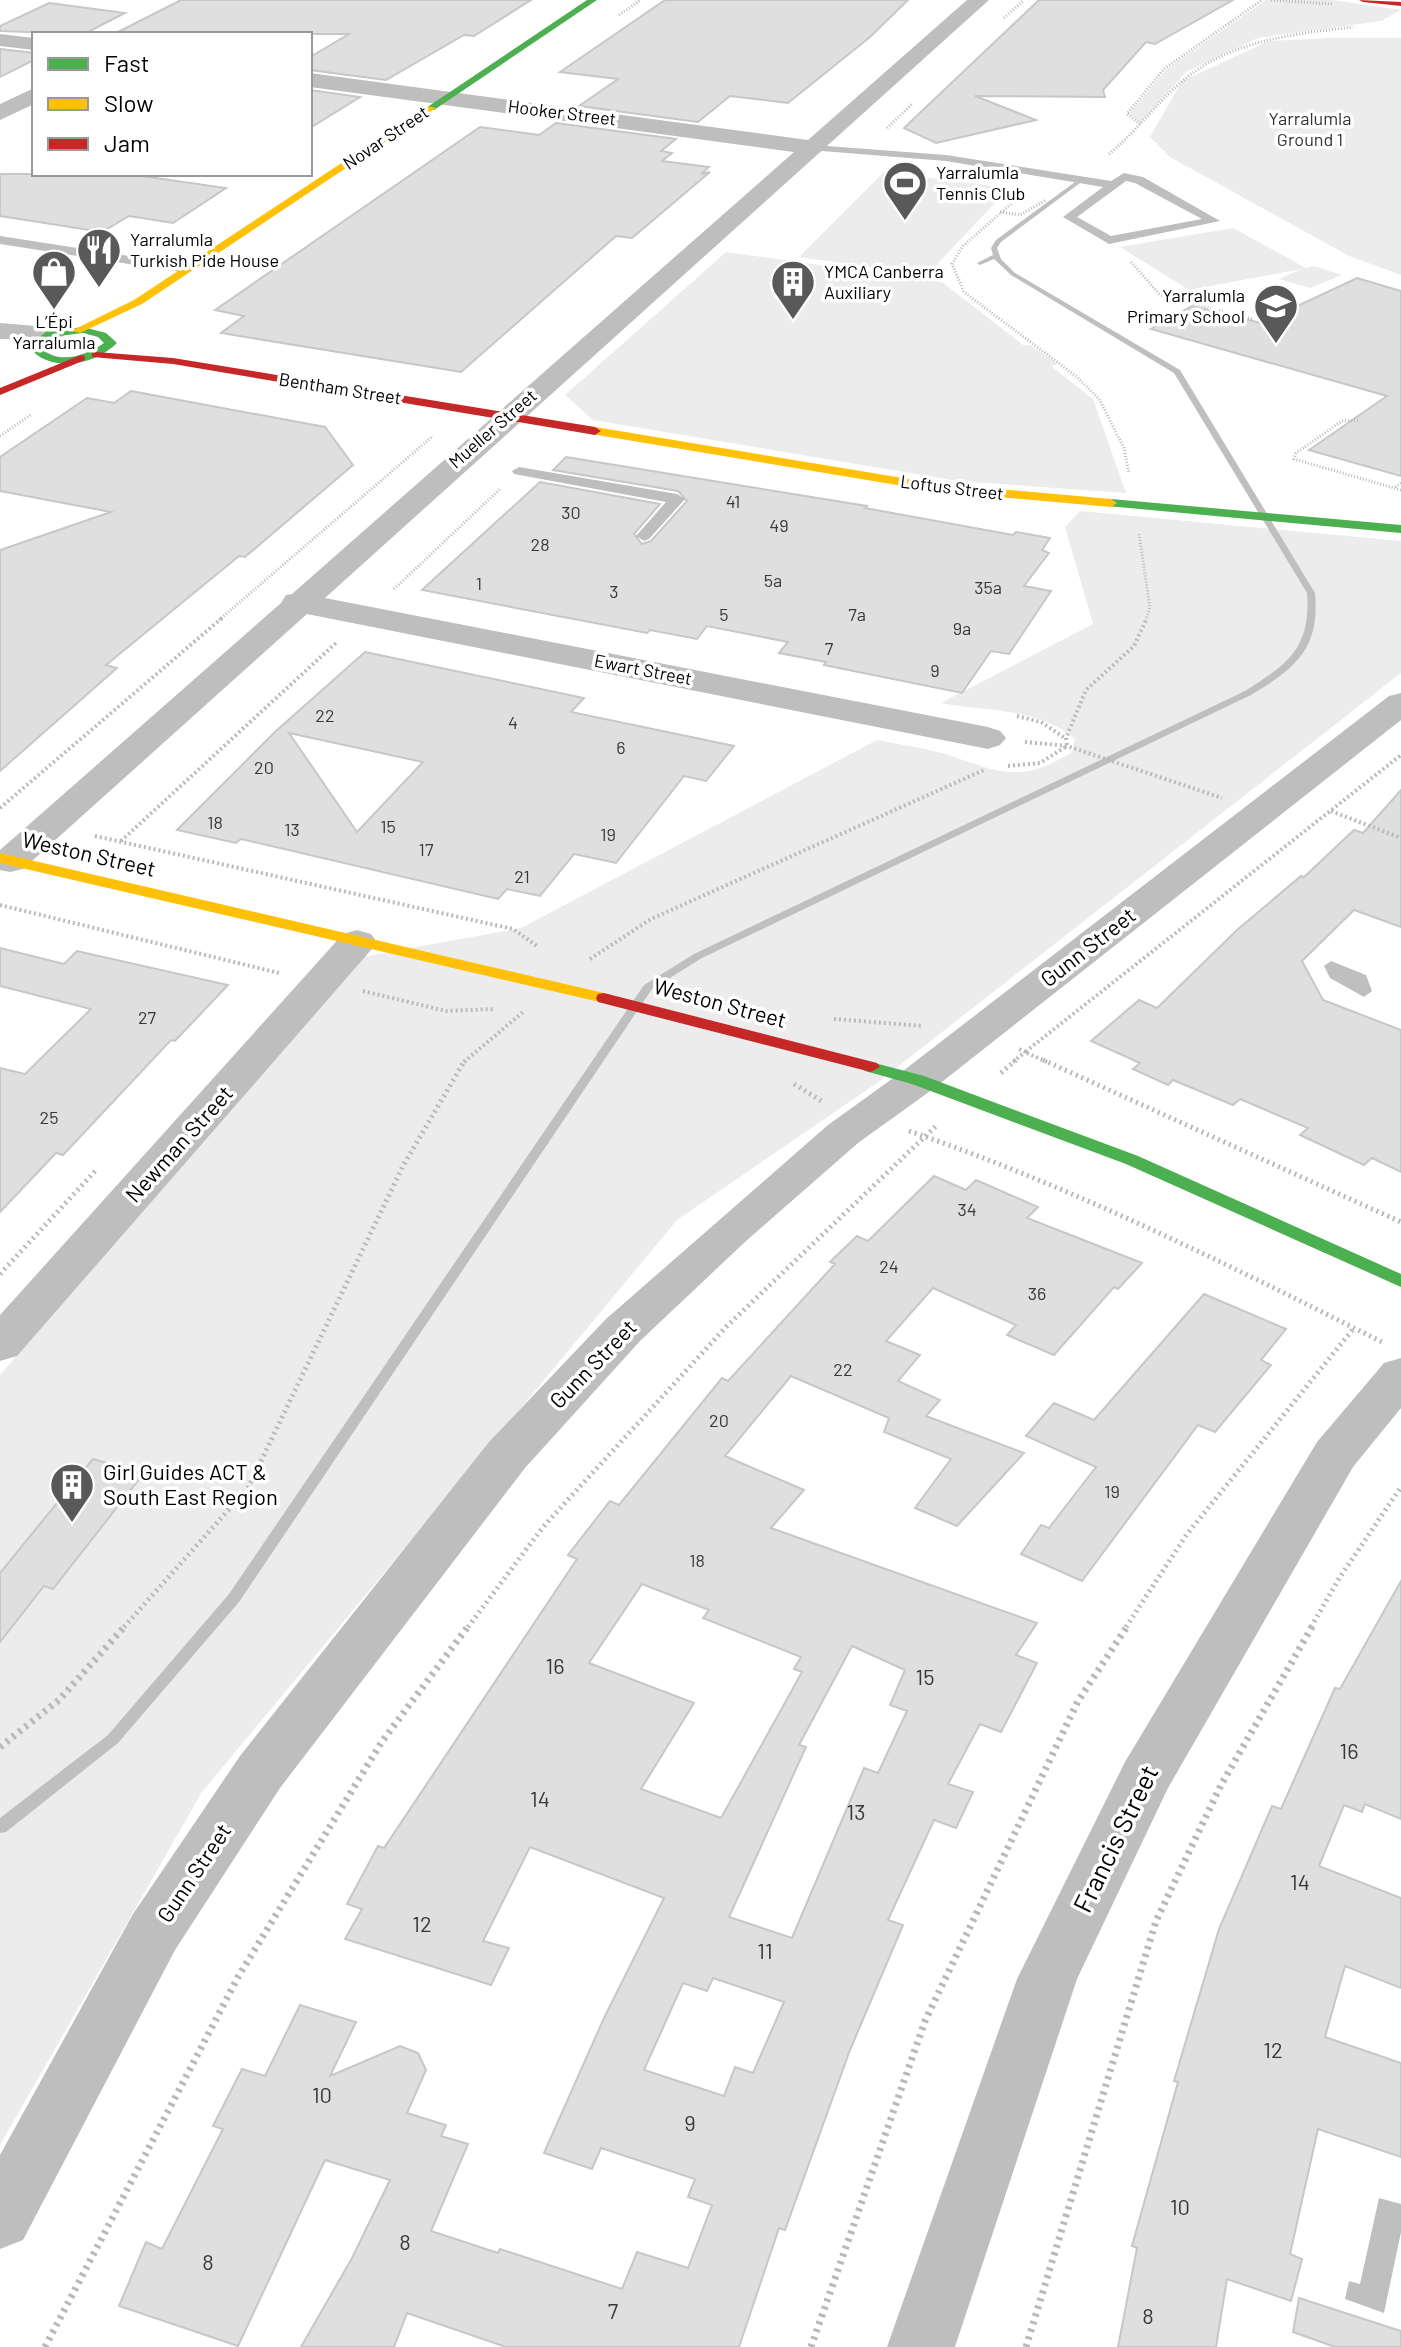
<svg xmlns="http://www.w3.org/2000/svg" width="1401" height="2347" font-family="Barlow,sans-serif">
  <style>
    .green { fill: #ececec }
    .water { fill: #bfbfbf }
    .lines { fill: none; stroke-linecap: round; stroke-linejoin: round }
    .stream { fill: #bfbfbf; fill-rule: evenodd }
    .building { fill: #dfdfdf; stroke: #c7c7c7; stroke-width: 2; fill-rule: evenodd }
    .path-far3 { stroke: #b9b9b9; stroke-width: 3; stroke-dasharray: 1 2; stroke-linecap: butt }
    .path-far2 { stroke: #b9b9b9; stroke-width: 4; stroke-dasharray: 2 3; stroke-linecap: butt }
    .path-far1 { stroke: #b9b9b9; stroke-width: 5; stroke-dasharray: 2 4; stroke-linecap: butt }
    .path { stroke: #b9b9b9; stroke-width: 7; stroke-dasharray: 3 5; stroke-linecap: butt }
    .lane { fill: #bebebe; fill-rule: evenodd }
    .street { fill: #bebebe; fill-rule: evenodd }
    .fast { fill: #4caf50; fill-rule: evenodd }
    .slow { fill: #ffc107; fill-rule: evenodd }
    .jam { fill: #c62828; fill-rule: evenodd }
    .labels { text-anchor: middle; stroke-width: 7; stroke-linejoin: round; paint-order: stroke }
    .far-street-label { font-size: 18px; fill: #000; stroke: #fff }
    .far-park-label { font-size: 18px; fill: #333; stroke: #fff }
    .far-poi-label { font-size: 18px; fill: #000; stroke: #fff; text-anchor: start }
    .number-label { font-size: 18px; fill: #383838 }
    .street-label { font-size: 22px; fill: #000; stroke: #fff }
    .poi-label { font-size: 22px; fill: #000; stroke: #fff; text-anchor: start }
    .near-number-label { font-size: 22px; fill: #383838 }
    .near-street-label { font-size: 26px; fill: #000; stroke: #fff }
  </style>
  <rect width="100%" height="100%" fill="#fff"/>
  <g class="green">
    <path d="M1266 0H1333L1401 10 1381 21 1258 38 1186 72 1140 123 1129 114 1167 69Z"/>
    <path d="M1328 38H1401V275L1349 256 1170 157 1150 137 1182 81 1269 41Z"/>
    <path d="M884 172 1009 188 927 275 799 257Z"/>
    <path d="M1233 228 1306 268 1313 266 1342 275 1310 288 1279 279 1302 269 1189 290 1120 247Z"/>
    <path d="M726 252 942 282 1023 345H1030L1058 364 1051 366 1093 399 1126 493 958 481 593 420 565 395Z"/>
    <path d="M1080 511 1401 541V673L877 1083 677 1220 202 1792 0 2145V1375L362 957 521 928 877 740C897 744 918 747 938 752 993 768 1016 788 1072 752L1075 739C1038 707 987 712 941 703L1093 624 1065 527Z"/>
  </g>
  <g class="water">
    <path d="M1331 961 1366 975 1372 991 1364 997 1330 978 1324 966Z"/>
    <path d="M1379 2198 1401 2204V2232L1384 2313 1345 2299 1349 2281 1360 2284Z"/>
  </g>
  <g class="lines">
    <path class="stream" d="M1075 182 1080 183 1001 242 997 248 1001 259 1015 273 1180 370 1315 593C1320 649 1296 668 1251 695L702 958 652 989 239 1602 118 1743 6 1832 0 1833V1818L108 1735 229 1594 644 985 694 954 1245 691C1288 664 1311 648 1307 593L1174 373 1011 275 994 259 980 265 977 263 993 255 991 248 996 240Z"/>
  </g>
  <g class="building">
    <path d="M181 0H531L474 36 464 35 386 80 310 70V57L349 34H114Z"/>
    <path d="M665 0H908L870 37 788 103 730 96 698 122 579 106 618 79 560 72Z"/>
    <path d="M1039 0H1233L1155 44 1146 42 1103 90 1105 97 975 96 1036 120 936 143 904 128Z"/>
    <path d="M49 3 125 13 84 34 0 31V26Z"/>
    <path d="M0 49 34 53V60L0 77Z"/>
    <path d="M310 90 360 97 310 128Z"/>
    <path d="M556 123 676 139 661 151 672 153 662 161 709 167 701 174 710 172 632 238 616 236 461 372 221 333 244 316 215 310 480 127 539 135Z"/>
    <path d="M0 174H128L226 188 173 223 129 216 102 232 0 216Z"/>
    <path d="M1357 278 1401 291V476L1309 450 1387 396 1151 329 1192 306 1261 323Z"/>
    <path d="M131 391 325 427 353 465 245 557 239 556 106 665 117 668 0 771V550L111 512 0 491V457L87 398 114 403Z"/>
    <path d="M566 457 867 506 865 508 1013 535 1016 532 1050 538 1042 550 1049 553 1024 586 1051 591 1009 654 991 651 962 693 824 665 826 662 779 653 788 642 707 626 697 639 650 630 647 633 422 590 540 482 660 504 634 534 642 544 651 541 687 501 678 491 553 470Z"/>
    <path d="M365 652 584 698 571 712 734 746 706 781 684 776 616 863 574 854 540 896 507 889 498 899 241 839 236 843 177 830 276 731ZM289 733 423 762 357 832Z"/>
    <path d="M1401 790V927L1354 910 1302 961 1323 1000 1401 1030V1172L1372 1158 1364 1165 1300 1135 1308 1128 1240 1099 1233 1105 1173 1080 1168 1085 1133 1069 1140 1063 1091 1041 1139 1000 1157 1008 1237 930 1301 876 1304 877 1354 830 1363 833Z"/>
    <path d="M0 948 64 964 77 951 228 985 175 1041 171 1040 63 1155 56 1153 0 1212V1068L25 1074 91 1009 0 986Z"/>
    <path d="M934 1176 966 1190 976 1180 1038 1207 1027 1218 1142 1263 1118 1289 1114 1287 1054 1355 1007 1335 1016 1325 933 1288 886 1341 920 1355 898 1381 940 1400 926 1416 1024 1453 957 1526 915 1508 951 1459 884 1432 889 1418 791 1376 725 1456 804 1490 771 1528 1037 1623 1016 1655 1037 1663 1001 1732 980 1724 948 1784 973 1792 956 1828 934 1820 888 1920 903 1925 850 2050 785 2230 779 2228 739 2347H506L407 2313 394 2347H301L352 2258 390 2180 325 2160 238 2346 119 2306 146 2242 162 2249 223 2129 213 2126 242 2069 265 2076 300 2005 356 2022 330 2076 400 2046 418 2053 426 2070 407 2113 446 2125 441 2136 468 2144 431 2231 498 2253 500 2249 622 2289 637 2252 688 2268 712 2205 688 2197 695 2179 601 2148 592 2169 544 2153 604 2018 664 1898 530 1847 483 1941 509 1948 491 1985 345 1939 362 1909 347 1904 378 1846 384 1848 577 1559 568 1555 610 1501 619 1505 722 1378 728 1381 835 1264 830 1262 857 1236 868 1241ZM642 1584 709 1610 703 1618 801 1657 794 1669 802 1672 721 1818 641 1789 694 1703 589 1663ZM852 1646 905 1670 890 1705 907 1711 878 1773 864 1768 792 1938 729 1917 806 1747 799 1745ZM713 1978 784 2002 753 2073 735 2067 724 2096 644 2070 683 1983 707 1991Z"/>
    <path d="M1204 1294 1286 1329 1261 1360 1271 1365 1215 1432 1198 1425 1082 1581 1021 1554 1041 1525 1049 1528 1096 1467 1026 1436 1054 1403 1094 1420Z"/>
    <path d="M93 1459 143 1474 53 1589 44 1586 0 1642V1573Z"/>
    <path d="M1401 1581V1819L1365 1804 1362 1812 1344 1805 1319 1866 1401 1898V1988L1345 1966 1325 2037 1401 2063V2157L1318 2129 1290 2254 1302 2259 1291 2301 1227 2279 1216 2347H1118L1137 2248 1132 2246 1178 2082 1174 2081 1219 1929 1272 1806 1281 1809 1335 1688 1340 1689Z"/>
    <path d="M1299 2298 1401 2331V2347H1335L1293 2332Z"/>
  </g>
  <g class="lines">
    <g class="path-far3">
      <path d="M1271 0 1332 4"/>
      <path d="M619 15 641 0"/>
      <path d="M1004 18 1024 0"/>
      <path d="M53 32 72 34"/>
      <path d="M1140 124 1127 114 1164 69 1262 0"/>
      <path d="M887 128 912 104"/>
      <path d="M1109 154C1135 133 1154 106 1179 84 1227 41 1292 34 1353 27"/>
      <path d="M1020 196 963 246 952 264 964 292 1077 377 1099 399 1124 448 1129 473"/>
      <path d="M1000 212 1020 215 1046 200"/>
      <path d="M1131 262 1160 295 1252 319"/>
      <path d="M1358 420 1342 421 1296 453 1294 459 1394 488"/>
      <path d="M0 436 32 414"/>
      <path d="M1401 483 1394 488 1401 490"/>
      <path d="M1139 534 1150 607 1146 620"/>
      <path d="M394 589 500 489"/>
      <path d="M219 620 433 436"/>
    </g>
    <g class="path-far2">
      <path d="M1017 716 1041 722 1065 738"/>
      <path d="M1025 742 1067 746 1222 798"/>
      <path d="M1008 766 1040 763 1067 746 1066 738 1086 690 1134 646 1147 618"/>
      <path d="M0 808 222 618"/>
      <path d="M1331 811 1401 838"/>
      <path d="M95 836 513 929 537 946"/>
      <path d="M121 841 337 642"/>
      <path d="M0 905 279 973"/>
      <path d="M590 959 651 919 984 770"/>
      <path d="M363 991 446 1011 494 1009"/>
      <path d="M834 1019 923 1026"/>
      <path d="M464 1062 523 1012"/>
      <path d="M1013 1062 1025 1052 1017 1048"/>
      <path d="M1047 1062 1025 1052 1401 755"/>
    </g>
    <g class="path-far1">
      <path d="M1043 1060 1401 1222"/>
      <path d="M1001 1073 1016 1060"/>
      <path d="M794 1084 823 1102"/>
      <path d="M909 1131C1073 1187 1227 1264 1382 1342"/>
      <path d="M0 1274 97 1169"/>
      <path d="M124 1627 248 1488 403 1166 465 1060"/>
      <path d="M468 1627 543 1527 726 1327 937 1125"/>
      <path d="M1126 1627 1187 1534 1354 1328"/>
      <path d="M1311 1627 1340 1577 1401 1487"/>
    </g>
    <g class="path">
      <path d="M0 1747 59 1700 126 1625"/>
      <path d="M45 2347 238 1977 381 1743 469 1625"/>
      <path d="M811 2347 925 2021 1078 1701 1128 1625"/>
      <path d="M1026 2347 1156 1921 1221 1785 1313 1625"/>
    </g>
    <g class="lane">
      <path d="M814 145 946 155 1111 181 1124 173 1143 177 1220 221 1109 244 1063 217 1103 187 946 161 810 150V146ZM1126 181 1135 183 1202 219 1111 236 1077 217Z"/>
      <path d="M0 236 187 265 193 269 187 273 0 244Z"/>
      <path d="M519 467 677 494 685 499 649 539 644 541 636 536 666 502 514 474 512 471Z"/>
    </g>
    <g class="street">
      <path d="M967 0H989L325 598 988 727 1000 731 1006 738 1000 745 988 749 307 614 23 869 10 872 0 870V850L281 603 286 595 292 594 794 152 310 87V73L808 140Z"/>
      <path d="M0 34 34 38V50L0 46Z"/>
      <path d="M34 88V104L0 120V104Z"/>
      <path d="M0 323 61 328 64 334 61 340 0 339Z"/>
      <path d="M1401 693V720L933 1089 858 1143 746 1241 640 1341 525 1468 280 1788 175 1950 23 2240 0 2249V2155L133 1914 240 1756 489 1442 606 1319 828 1125 903 1071 1389 696Z"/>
      <path d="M357 930 371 934 377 942 371 950 17 1356 0 1361V1315L343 934Z"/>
      <path d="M1401 1358V1408L1353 1467 1168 1788 1077 1979 955 2347H887L1017 1979 1125 1762 1317 1442 1384 1363Z"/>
    </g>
    <g class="fast">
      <path d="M587 0H597L434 110 426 108Z"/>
      <path d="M83 327 106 333 117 343C94 366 49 374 28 346L46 332ZM83 333 98 337 104 343C86 356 56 366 40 346L59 336Z"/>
      <path d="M1111 499 1401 525V533L1107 506 1105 503Z"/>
      <path d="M871 1062 924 1076 1138 1156 1401 1274V1287L1126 1164 912 1084 865 1071 862 1067Z"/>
    </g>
    <g class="slow">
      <path d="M428 106 436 108 142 304 80 333 71 331 134 300Z"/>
      <path d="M595 427 933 483 1111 499 1117 503 1111 507 933 491 591 434 589 431Z"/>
      <path d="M0 853 604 993 612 998 604 1003 0 863Z"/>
    </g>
    <g class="jam">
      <path d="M1359 0 1401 2V6L1363 2Z"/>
      <path d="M96 352 173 358 595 427 601 431 595 435 173 364 92 357V353Z"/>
      <path d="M81 355 85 356V360L0 395V388Z"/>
      <path d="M604 993 877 1063 880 1067 871 1072 598 1002 596 998 598 994Z"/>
    </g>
  </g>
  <defs>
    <g id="stadium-pin" transform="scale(2.3)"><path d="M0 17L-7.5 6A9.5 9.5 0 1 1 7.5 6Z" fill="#595959" stroke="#fff"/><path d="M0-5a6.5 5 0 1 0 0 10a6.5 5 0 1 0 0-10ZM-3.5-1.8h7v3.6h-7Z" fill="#fff"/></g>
    <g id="restaurant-pin" transform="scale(2.3)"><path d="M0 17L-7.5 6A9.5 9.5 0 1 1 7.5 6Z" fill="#595959" stroke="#fff"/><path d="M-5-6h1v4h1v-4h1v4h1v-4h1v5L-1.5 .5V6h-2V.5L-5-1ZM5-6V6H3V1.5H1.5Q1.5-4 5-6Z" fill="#fff"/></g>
    <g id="shop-pin" transform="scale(2.3)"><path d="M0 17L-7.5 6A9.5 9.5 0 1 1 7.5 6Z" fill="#595959" stroke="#fff"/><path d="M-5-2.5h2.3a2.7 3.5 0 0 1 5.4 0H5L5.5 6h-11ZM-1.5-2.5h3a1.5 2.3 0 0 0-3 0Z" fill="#fff"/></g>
    <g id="building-pin" transform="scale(2.3)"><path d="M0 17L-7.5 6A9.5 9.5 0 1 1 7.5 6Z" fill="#595959" stroke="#fff"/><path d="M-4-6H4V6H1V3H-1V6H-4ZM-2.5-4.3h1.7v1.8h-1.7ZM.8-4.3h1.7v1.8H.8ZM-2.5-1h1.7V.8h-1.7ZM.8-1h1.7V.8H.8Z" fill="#fff"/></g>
    <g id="school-pin" transform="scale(2.3)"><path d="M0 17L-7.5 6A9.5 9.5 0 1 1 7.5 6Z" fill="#595959" stroke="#fff"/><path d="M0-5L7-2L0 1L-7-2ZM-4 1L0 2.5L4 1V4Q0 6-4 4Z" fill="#fff"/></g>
  </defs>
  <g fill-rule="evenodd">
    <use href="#stadium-pin" x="905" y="183"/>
    <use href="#restaurant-pin" x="99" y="250"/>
    <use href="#shop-pin" x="54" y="272"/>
    <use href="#building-pin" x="793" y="282"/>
    <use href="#school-pin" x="1276" y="306"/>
    <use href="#building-pin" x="72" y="1485"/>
  </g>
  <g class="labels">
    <g class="far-street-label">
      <text transform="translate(562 113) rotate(7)" y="6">Hooker Street</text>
      <text transform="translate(386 138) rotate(-34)" y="6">Novar Street</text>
      <text transform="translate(340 389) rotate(9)" y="6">Bentham Street</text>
      <text transform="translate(493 429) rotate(-41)" y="6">Mueller Street</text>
      <text transform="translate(952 488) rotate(7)" y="6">Loftus Street</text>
      <text transform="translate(643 670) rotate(11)" y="6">Ewart Street</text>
    </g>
    <g class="far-park-label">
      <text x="1310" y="125">Yarralumla<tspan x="1310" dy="21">Ground 1</tspan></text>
    </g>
    <g class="far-poi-label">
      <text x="936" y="179">Yarralumla<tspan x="936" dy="21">Tennis Club</tspan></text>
      <text x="130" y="246">Yarralumla<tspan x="130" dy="21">Turkish Pide House</tspan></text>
      <text x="824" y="278">YMCA Canberra<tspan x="824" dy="21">Auxiliary</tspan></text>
      <text x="1245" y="302" text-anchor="end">Yarralumla<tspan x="1245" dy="21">Primary School</tspan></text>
      <text x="54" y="328" text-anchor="middle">L’Épi<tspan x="54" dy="21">Yarralumla</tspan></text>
    </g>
    <g class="number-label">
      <text x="733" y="508">41</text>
      <text x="571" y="519">30</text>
      <text x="779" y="532">49</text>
      <text x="540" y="551">28</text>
      <text x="773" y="587">5a</text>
      <text x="479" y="590">1</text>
      <text x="988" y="594">35a</text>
      <text x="614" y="598">3</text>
      <text x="724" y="621">5</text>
      <text x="857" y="621">7a</text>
      <text x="962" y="635">9a</text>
      <text x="829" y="655">7</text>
      <text x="935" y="677">9</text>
      <text x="325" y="722">22</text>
      <text x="513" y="729">4</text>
      <text x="621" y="754">6</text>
      <text x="264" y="774">20</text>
      <text x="215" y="829">18</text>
      <text x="388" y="833">15</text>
      <text x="292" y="836">13</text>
      <text x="608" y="841">19</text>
      <text x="426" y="856">17</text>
      <text x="522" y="883">21</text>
      <text x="147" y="1024">27</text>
      <text x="49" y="1124">25</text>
      <text x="967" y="1216">34</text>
      <text x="889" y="1273">24</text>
      <text x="1037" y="1300">36</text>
      <text x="843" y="1376">22</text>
      <text x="719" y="1427">20</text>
      <text x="1112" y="1498">19</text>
      <text x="697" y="1567">18</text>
    </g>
    <g class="street-label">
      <text transform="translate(89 854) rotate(13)" y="8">Weston Street</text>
      <text transform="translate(1088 947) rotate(-38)" y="8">Gunn Street</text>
      <text transform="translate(720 1003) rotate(15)" y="8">Weston Street</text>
      <text transform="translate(179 1144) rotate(-48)" y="8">Newman Street</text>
      <text transform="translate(593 1364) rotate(-46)" y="8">Gunn Street</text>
      <text transform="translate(194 1873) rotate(-56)" y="8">Gunn Street</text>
    </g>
    <g class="poi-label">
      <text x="103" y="1480">Girl Guides ACT &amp;<tspan x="103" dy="25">South East Region</tspan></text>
    </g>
    <g class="near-number-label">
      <text x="555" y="1674">16</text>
      <text x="925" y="1685">15</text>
      <text x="1349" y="1759">16</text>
      <text x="540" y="1807">14</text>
      <text x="856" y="1820">13</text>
      <text x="1300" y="1890">14</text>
      <text x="422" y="1932">12</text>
      <text x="765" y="1959">11</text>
      <text x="1273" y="2058">12</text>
      <text x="322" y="2103">10</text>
      <text x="690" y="2131">9</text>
      <text x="1180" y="2215">10</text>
      <text x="405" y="2250">8</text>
      <text x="208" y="2270">8</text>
      <text x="613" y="2319">7</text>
      <text x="1148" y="2324">8</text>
    </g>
    <g class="near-street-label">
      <text transform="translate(1116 1839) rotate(-64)" y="9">Francis Street</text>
    </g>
  </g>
  <rect x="32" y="32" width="280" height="144" fill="#ffffff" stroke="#999999" stroke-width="2"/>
  <rect x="48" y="58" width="40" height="12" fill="#4caf50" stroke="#999999" stroke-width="2"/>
  <text x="104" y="72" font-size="24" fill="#000000">Fast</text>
  <rect x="48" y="98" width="40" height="12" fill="#ffc107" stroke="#999999" stroke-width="2"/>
  <text x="104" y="112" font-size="24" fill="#000000">Slow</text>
  <rect x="48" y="138" width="40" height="12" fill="#c62828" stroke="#999999" stroke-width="2"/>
  <text x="104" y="152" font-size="24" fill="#000000">Jam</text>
</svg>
